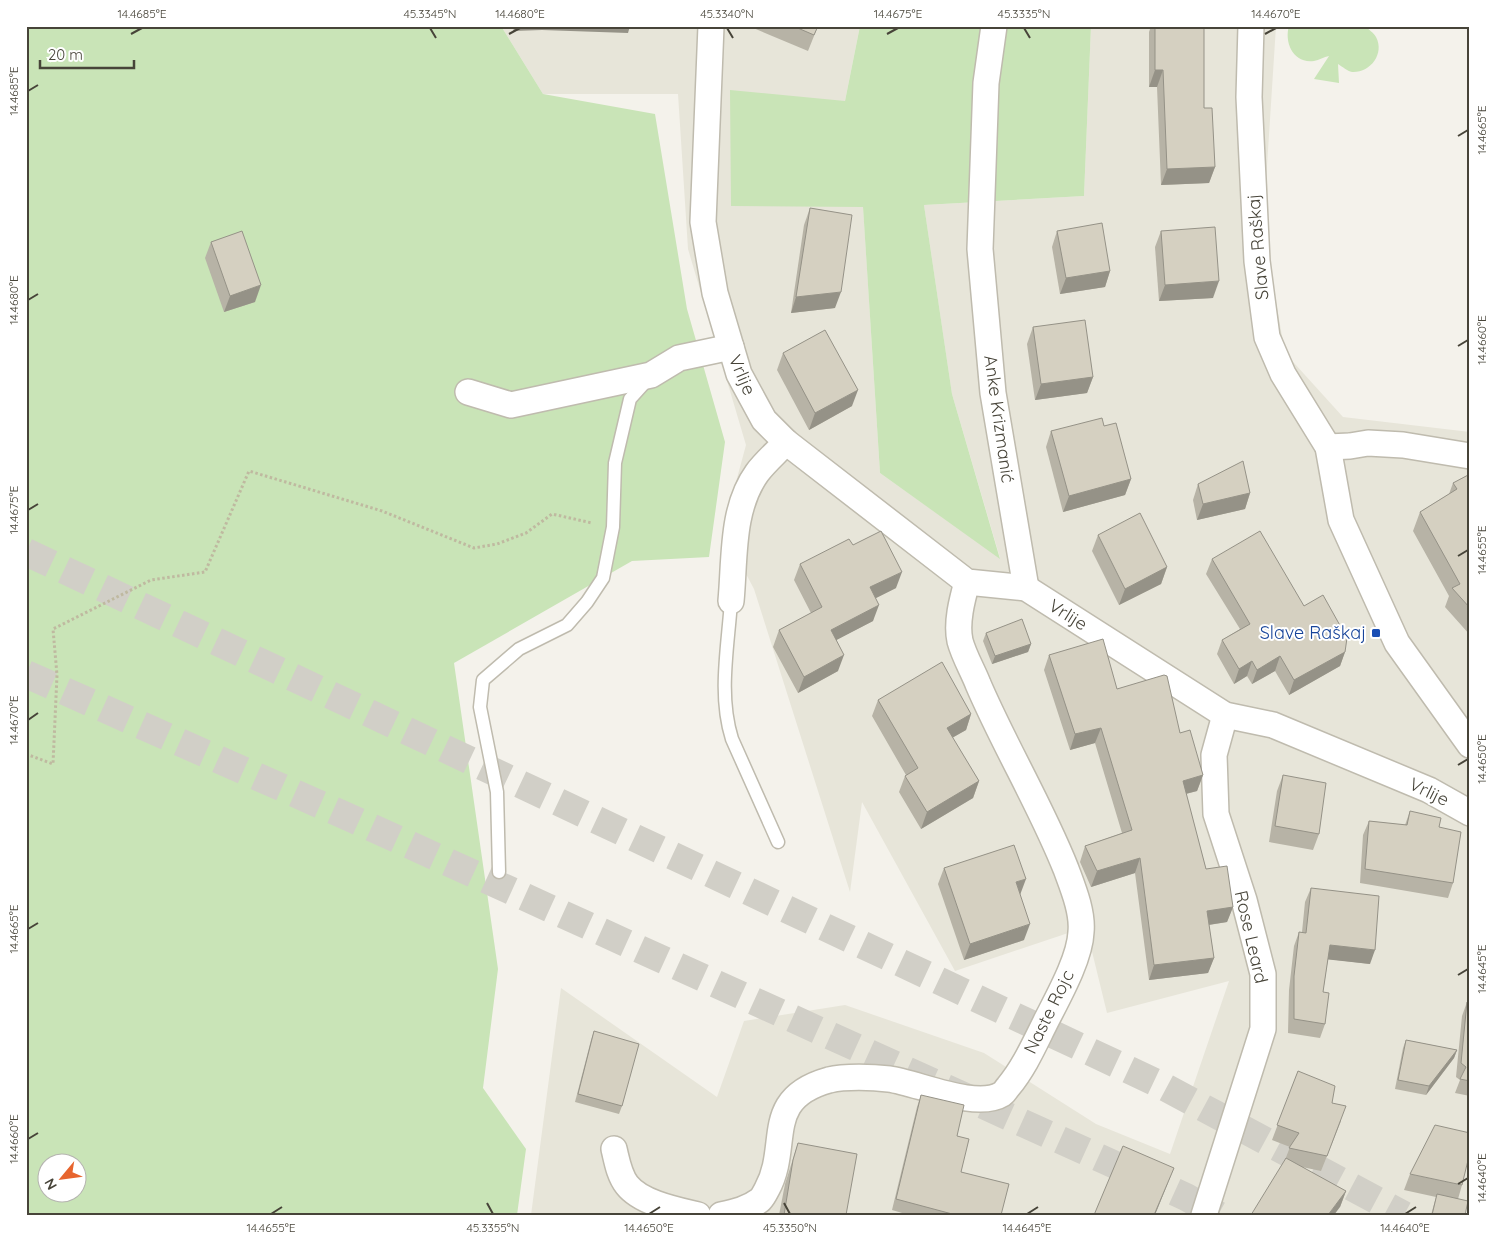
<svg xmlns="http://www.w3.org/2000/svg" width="1496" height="1241" font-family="Quicksand,sans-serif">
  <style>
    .residential { fill: #e7e5d9 }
    .green { fill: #c9e4b7; fill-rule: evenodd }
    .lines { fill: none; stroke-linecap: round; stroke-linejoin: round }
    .highway-tunnel { stroke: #d1cfc7; stroke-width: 28; stroke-dasharray: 28 14; stroke-linecap: butt }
    .lane-casing { stroke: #bfbbae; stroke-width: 15 }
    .street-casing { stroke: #bfbbae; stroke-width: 28 }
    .path { stroke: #bfb9a0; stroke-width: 3; stroke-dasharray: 2.5 2.5; stroke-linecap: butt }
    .lane { stroke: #fff; stroke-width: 12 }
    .street { stroke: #fff; stroke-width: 25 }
    .wall { fill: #b7b3a6 }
    .shaded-wall { fill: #959287 }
    .building { fill: #d5d0c1; stroke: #959287 }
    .ticks { fill: none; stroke: #474439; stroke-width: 2 }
    .transit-dot { fill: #1a4fb4; stroke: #fff; stroke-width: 2 }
    .labels { text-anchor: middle; stroke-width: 4; stroke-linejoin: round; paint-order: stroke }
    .street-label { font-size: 18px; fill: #474439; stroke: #fff }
    .transit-label { font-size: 18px; fill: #164399; stroke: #fff; text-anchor: end }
    .neatline { fill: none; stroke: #474439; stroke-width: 2 }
    .ticks-label { font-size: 12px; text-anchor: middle; fill: #474439 }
  </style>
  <rect width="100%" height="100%" fill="#f4f2eb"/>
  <path class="residential" d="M501 26H860L845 101 731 205 863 206 880 473 1000 558 952 394 924 205 1084 196 1091 26H1276L1263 228 1285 353 1343 417 1470 432V1215H531L561 988 717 1097 744 1021 845 1005 984 1053 1096 1124 1170 1154 1229 981 1107 1013 1086 927 955 971 862 802 850 892 754 589 723 530 746 445 688 249 678 94H543Z"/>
  <g class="green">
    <path d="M26 26H501L543 94 655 114 687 309 725 442 709 557 632 561 454 663 498 969 483 1088 526 1149 517 1215H26ZM48 1164H78V1194H48Z"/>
    <path d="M860 26H1091L1084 196 924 205 952 394 1000 559 880 473 863 207 731 206 730 90 845 101Z"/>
    <path d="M1289 26H1365C1368 29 1374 33 1376 37 1385 54 1370 73 1352 72 1347 71 1343 67 1338 64L1339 83 1314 79 1329 56C1324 57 1319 60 1314 61 1293 64 1284 42 1289 26Z"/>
  </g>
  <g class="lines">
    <g class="highway-tunnel">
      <path d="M26 552 1159 1084 1404 1215"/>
      <path d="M26 674 355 820 1186 1197 1218 1215"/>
    </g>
    <g class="lane-casing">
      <g id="lane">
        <path d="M731 601C728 647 718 695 732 739L778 842"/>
        <path d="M499 872 497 792 480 707 483 680 519 649 567 625 587 602 603 578 613 527 615 463 630 399 648 379"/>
      </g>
    </g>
    <g class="street-casing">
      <g id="street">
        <path d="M711 26 703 222 715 293 739 374 764 420 786 442 967 582 1026 588 1225 715 1273 725 1429 790 1470 813"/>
        <path d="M994 26 986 83 980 249 993 393 1026 588"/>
        <path d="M1251 26 1249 97 1257 261 1267 337 1283 374 1328 447 1341 520 1397 643 1470 745"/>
        <path d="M468 392 511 405 651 375 679 358 731 347"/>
        <path d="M1328 447 1350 446 1368 443 1403 445 1470 456"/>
        <path d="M731 601C735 559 731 509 757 473 765 462 777 452 786 442"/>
        <path d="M614 1149C617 1161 619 1175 627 1185 641 1203 677 1210 698 1215"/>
        <path d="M721 1215C735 1212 748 1209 760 1200 763 1197 765 1193 767 1189 791 1145 761 1099 829 1080 845 1076 873 1077 889 1079 918 1083 976 1110 1002 1094 1005 1092 1006 1089 1008 1087 1024 1068 1034 1045 1045 1023 1057 999 1080 959 1081 932 1083 912 1073 888 1066 869 1041 806 1005 747 978 684 973 671 964 656 960 641 956 623 962 600 967 582"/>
        <path d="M1204 1215 1263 1029V974L1244 900 1216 814 1214 755 1225 715"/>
      </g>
    </g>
    <path class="path" d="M26 754 53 764 57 675 53 629 151 580 205 572 249 471 382 511 474 548 497 544 526 533 552 514 592 523"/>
    <use href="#lane" class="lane"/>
    <use href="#street" class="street"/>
  </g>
  <g class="wall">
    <path d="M751 26H818L808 51 751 27Z"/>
    <path d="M1151 26H1204V108L1215 167 1209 183 1161 185 1157 87H1149V32Z"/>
    <path d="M810 208 835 308 791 313 804 225Z"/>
    <path d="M1057 231 1110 271 1105 287 1060 294 1052 247Z"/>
    <path d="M1161 231 1213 298 1159 301 1155 247Z"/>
    <path d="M211 242 255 302 224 312 205 258Z"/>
    <path d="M1033 327 1093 377 1087 393 1035 400 1027 344Z"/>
    <path d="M783 353 852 406 809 430 777 370Z"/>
    <path d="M1104 426 1131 479 1125 495 1063 512 1046 447 1051 431Z"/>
    <path d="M1470 474V635L1445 607 1449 596 1413 531 1420 512 1449 494 1453 483Z"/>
    <path d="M1198 484 1250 493 1245 509 1197 520 1193 500Z"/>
    <path d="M1098 535 1167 567 1161 584 1119 605 1092 551Z"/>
    <path d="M853 545 896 588 876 598 873 621 836 640 838 671 798 693 773 647 779 630 811 613 794 580 800 564Z"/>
    <path d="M1212 559 1304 606 1345 652 1340 666 1289 695 1275 671 1252 684 1247 676 1234 684 1217 654 1222 640 1240 629 1206 574Z"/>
    <path d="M986 633 1031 644 1028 652 992 664 983 641Z"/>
    <path d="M1049 655 1117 689 1180 733 1203 775 1197 791 1186 794 1206 869 1233 907 1227 922 1209 925 1214 958 1208 973 1149 980 1135 873 1091 887 1080 862 1085 846 1122 833 1095 743 1070 750 1044 670Z"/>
    <path d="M878 700 971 714 966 730 952 738 979 781 973 798 921 829 899 792 905 776 906 775 872 716Z"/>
    <path d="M1283 775 1319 834 1313 850 1269 842 1277 791Z"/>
    <path d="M1410 811 1439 827 1453 883 1448 898 1360 883 1363 835 1369 821 1405 825Z"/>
    <path d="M944 868 1020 895 1024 940 964 960 938 884Z"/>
    <path d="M1311 888 1370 964 1328 959 1323 992 1325 1024 1320 1038 1288 1033 1289 990 1294 946 1299 932H1302L1305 902Z"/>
    <path d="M1467 1002H1470V1096L1455 1093 1460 1080 1456 1077 1462 1016Z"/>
    <path d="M594 1031 622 1106 619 1114 575 1102 591 1040Z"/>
    <path d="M1406 1040 1457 1050 1454 1058 1426 1095 1395 1089 1403 1048Z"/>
    <path d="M1298 1071 1332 1103 1341 1121 1321 1171 1302 1167 1346 1191 1340 1207 1285 1160 1290 1147 1272 1140Z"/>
    <path d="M921 1095 957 1136 961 1172 1001 1215H909L892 1210 917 1107Z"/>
    <path d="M798 1143 846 1215H779L785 1184Z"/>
    <path d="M1410 1174 1462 1185 1458 1199 1465 1215H1431L1436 1197 1404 1190Z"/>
  </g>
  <g class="shaded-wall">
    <path d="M515 26H630L628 33 542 30 513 31Z"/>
    <path d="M1155 70H1163L1157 87H1149Z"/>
    <path d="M1215 167 1209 183 1161 185 1167 169Z"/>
    <path d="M1110 271 1105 287 1060 294 1066 278Z"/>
    <path d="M1219 281 1213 298 1159 301 1165 285Z"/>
    <path d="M261 285 255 302 224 312 230 296Z"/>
    <path d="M841 292 835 308 791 313 796 297Z"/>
    <path d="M1093 377 1087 393 1035 400 1041 384Z"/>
    <path d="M858 390 852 406 809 430 815 413Z"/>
    <path d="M1131 479 1125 495 1063 512 1069 496Z"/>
    <path d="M1250 493 1245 509 1197 520 1203 504Z"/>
    <path d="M1167 567 1161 584 1119 605 1125 589Z"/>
    <path d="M902 572 896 588 864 604 870 587Z"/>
    <path d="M879 605 873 621 825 646 831 630Z"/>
    <path d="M1031 644 1028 652 992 664 995 656Z"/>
    <path d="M1345 652 1340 666 1289 695 1294 680Z"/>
    <path d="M844 655 838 671 798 693 804 677Z"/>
    <path d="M1280 656 1275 671 1252 684 1257 670Z"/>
    <path d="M1252 661 1247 676 1234 684 1239 669Z"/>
    <path d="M971 714 966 730 941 744 947 728Z"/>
    <path d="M1101 728 1095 743 1070 750 1075 734Z"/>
    <path d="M1203 775 1197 791 1177 796 1183 781Z"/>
    <path d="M979 781 973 798 921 829 927 812Z"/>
    <path d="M1140 858 1135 873 1091 887 1097 871Z"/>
    <path d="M1026 879 1020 895 1016 882Z"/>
    <path d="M1233 907 1227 922 1201 926 1207 911Z"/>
    <path d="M1030 924 1024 940 964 960 970 944Z"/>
    <path d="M1330 945 1375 950 1370 964 1324 959Z"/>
    <path d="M1214 958 1208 973 1149 980 1154 965Z"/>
    <path d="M1457 1050 1454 1058 1426 1095 1429 1086Z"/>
    <path d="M1174 1168 1155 1215H1154Z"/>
    <path d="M1346 1191 1340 1207 1334 1215H1328Z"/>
  </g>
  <g class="building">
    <path d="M793 26H818L814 35Z"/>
    <path d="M1155 26H1204V108H1212L1215 167 1167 169 1163 70H1155Z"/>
    <path d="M810 208 852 215 841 292 796 297Z"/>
    <path d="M1102 223 1110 271 1066 278 1057 231Z"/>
    <path d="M1215 227 1219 281 1165 285 1161 231Z"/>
    <path d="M242 231 261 285 230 296 211 242Z"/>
    <path d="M1085 320 1093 377 1041 384 1033 327Z"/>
    <path d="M825 330 858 390 815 413 783 353Z"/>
    <path d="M1102 418 1104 426 1116 423 1131 479 1069 496 1051 431Z"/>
    <path d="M1243 461 1250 493 1203 504 1198 484Z"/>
    <path d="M1470 474V608L1452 588 1460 584 1420 512 1457 489 1453 483Z"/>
    <path d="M1140 513 1167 567 1125 589 1098 535Z"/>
    <path d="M881 531 902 572 870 587 879 605 831 630 844 655 804 677 779 630 822 607 800 564 849 539 853 545Z"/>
    <path d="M1260 531 1304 606 1323 595 1347 638 1345 652 1294 680 1280 656 1257 670 1252 661 1239 669 1222 640 1250 624 1212 559Z"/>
    <path d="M1022 619 1031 644 995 656 986 633Z"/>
    <path d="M1103 639 1117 689 1164 675 1167 676 1180 733 1190 730 1203 775 1183 781 1206 869 1227 866 1233 907 1207 911 1214 958 1154 965 1140 858 1097 871 1085 846 1132 830 1101 728 1075 734 1049 655Z"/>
    <path d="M942 662 971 714 947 728 979 781 927 812 905 776 918 768 878 700Z"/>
    <path d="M1283 775 1326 783 1319 834 1275 826Z"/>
    <path d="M1410 811 1441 818 1439 827 1461 832 1453 883 1365 869 1369 821 1407 825Z"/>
    <path d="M1014 845 1026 879 1016 882 1030 924 970 944 944 868Z"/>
    <path d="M1311 888 1379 896 1375 950 1330 945 1323 992 1329 993 1325 1024 1294 1019V976L1299 932 1306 933Z"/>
    <path d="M1467 1002H1470V1081L1460 1079 1466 1067 1461 1063Z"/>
    <path d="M594 1031 639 1044 622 1106 578 1094Z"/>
    <path d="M1406 1040 1457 1050 1429 1086 1398 1080Z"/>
    <path d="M1298 1071 1335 1086 1332 1103 1346 1106 1327 1156 1289 1148 1299 1133 1277 1125Z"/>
    <path d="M921 1095 964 1105 957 1136 969 1139 961 1172 1009 1184 1001 1215H956L896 1199Z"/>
    <path d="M1435 1125 1470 1133V1152L1462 1185 1410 1174Z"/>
    <path d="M798 1143 857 1154 846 1215H784L793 1160Z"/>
    <path d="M1123 1146 1174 1168 1154 1215H1094Z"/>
    <path d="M1286 1158 1346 1191 1328 1215H1251Z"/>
    <path d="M1437 1194 1468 1201 1465 1215H1432Z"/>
  </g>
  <path class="ticks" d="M430 28 436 38M727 28 733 38M1024 28 1030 38M131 34 142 28M509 34 520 28M887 34 898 28M1265 34 1276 28M28 91 38 85M1458 136 1468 130M28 300 38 294M1458 346 1468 340M28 510 38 504M1458 556 1468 550M28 720 38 713M1458 765 1468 759M28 929 38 923M1458 975 1468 969M28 1139 38 1133M1458 1184 1468 1178M487 1203 493 1214M784 1203 790 1214M271 1214 282 1207M649 1214 660 1207M1027 1214 1038 1207M1405 1214 1416 1207"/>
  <rect class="transit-dot" x="1371" y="628" width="10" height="10" rx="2.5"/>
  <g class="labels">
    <g class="street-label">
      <text transform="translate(1258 247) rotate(-95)" y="6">Slave Raškaj</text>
      <text transform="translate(742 375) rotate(67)" y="6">Vrlije</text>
      <text transform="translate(999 419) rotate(82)" y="6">Anke Krizmanić</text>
      <text transform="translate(1068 615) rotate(32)" y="6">Vrlije</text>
      <text transform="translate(1429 792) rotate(26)" y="6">Vrlije</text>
      <text transform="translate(1251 937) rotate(77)" y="6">Rose Leard</text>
      <text transform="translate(1049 1012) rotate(-64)" y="6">Naste Rojc</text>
    </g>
    <g class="transit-label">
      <text x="1366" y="639">Slave Raškaj</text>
    </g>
  </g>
  <rect width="1496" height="1241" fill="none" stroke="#ffffff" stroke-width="55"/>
  <g transform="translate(62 1178) rotate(241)"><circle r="24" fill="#ffffff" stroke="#b5b4b0"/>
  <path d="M0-4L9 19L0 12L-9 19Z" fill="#e7652e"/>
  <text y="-8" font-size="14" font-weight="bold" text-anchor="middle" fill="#474439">N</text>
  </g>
  <path d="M40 60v8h94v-8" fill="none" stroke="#474439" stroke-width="2.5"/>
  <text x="48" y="60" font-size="15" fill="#474439" stroke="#ffffff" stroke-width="4" paint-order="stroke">20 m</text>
  <rect x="28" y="28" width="1440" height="1186" class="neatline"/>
  <g class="ticks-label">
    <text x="142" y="18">14.4685°E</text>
    <text x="430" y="18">45.3345°N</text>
    <text x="520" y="18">14.4680°E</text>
    <text x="727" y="18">45.3340°N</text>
    <text x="898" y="18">14.4675°E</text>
    <text x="1024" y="18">45.3335°N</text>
    <text x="1276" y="18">14.4670°E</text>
    <text transform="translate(14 91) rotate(-90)" y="4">14.4685°E</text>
    <text transform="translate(1482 130) rotate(-90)" y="4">14.4665°E</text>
    <text transform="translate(14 300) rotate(-90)" y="4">14.4680°E</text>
    <text transform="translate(1482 340) rotate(-90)" y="4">14.4660°E</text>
    <text transform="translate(14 510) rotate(-90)" y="4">14.4675°E</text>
    <text transform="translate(1482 550) rotate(-90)" y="4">14.4655°E</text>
    <text transform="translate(14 720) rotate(-90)" y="4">14.4670°E</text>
    <text transform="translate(1482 759) rotate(-90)" y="4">14.4650°E</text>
    <text transform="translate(14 929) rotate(-90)" y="4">14.4665°E</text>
    <text transform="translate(1482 969) rotate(-90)" y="4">14.4645°E</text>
    <text transform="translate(14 1139) rotate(-90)" y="4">14.4660°E</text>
    <text transform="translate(1482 1178) rotate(-90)" y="4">14.4640°E</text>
    <text x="271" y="1232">14.4655°E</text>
    <text x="493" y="1232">45.3355°N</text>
    <text x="649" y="1232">14.4650°E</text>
    <text x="790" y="1232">45.3350°N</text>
    <text x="1027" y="1232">14.4645°E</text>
    <text x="1405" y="1232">14.4640°E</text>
  </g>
</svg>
